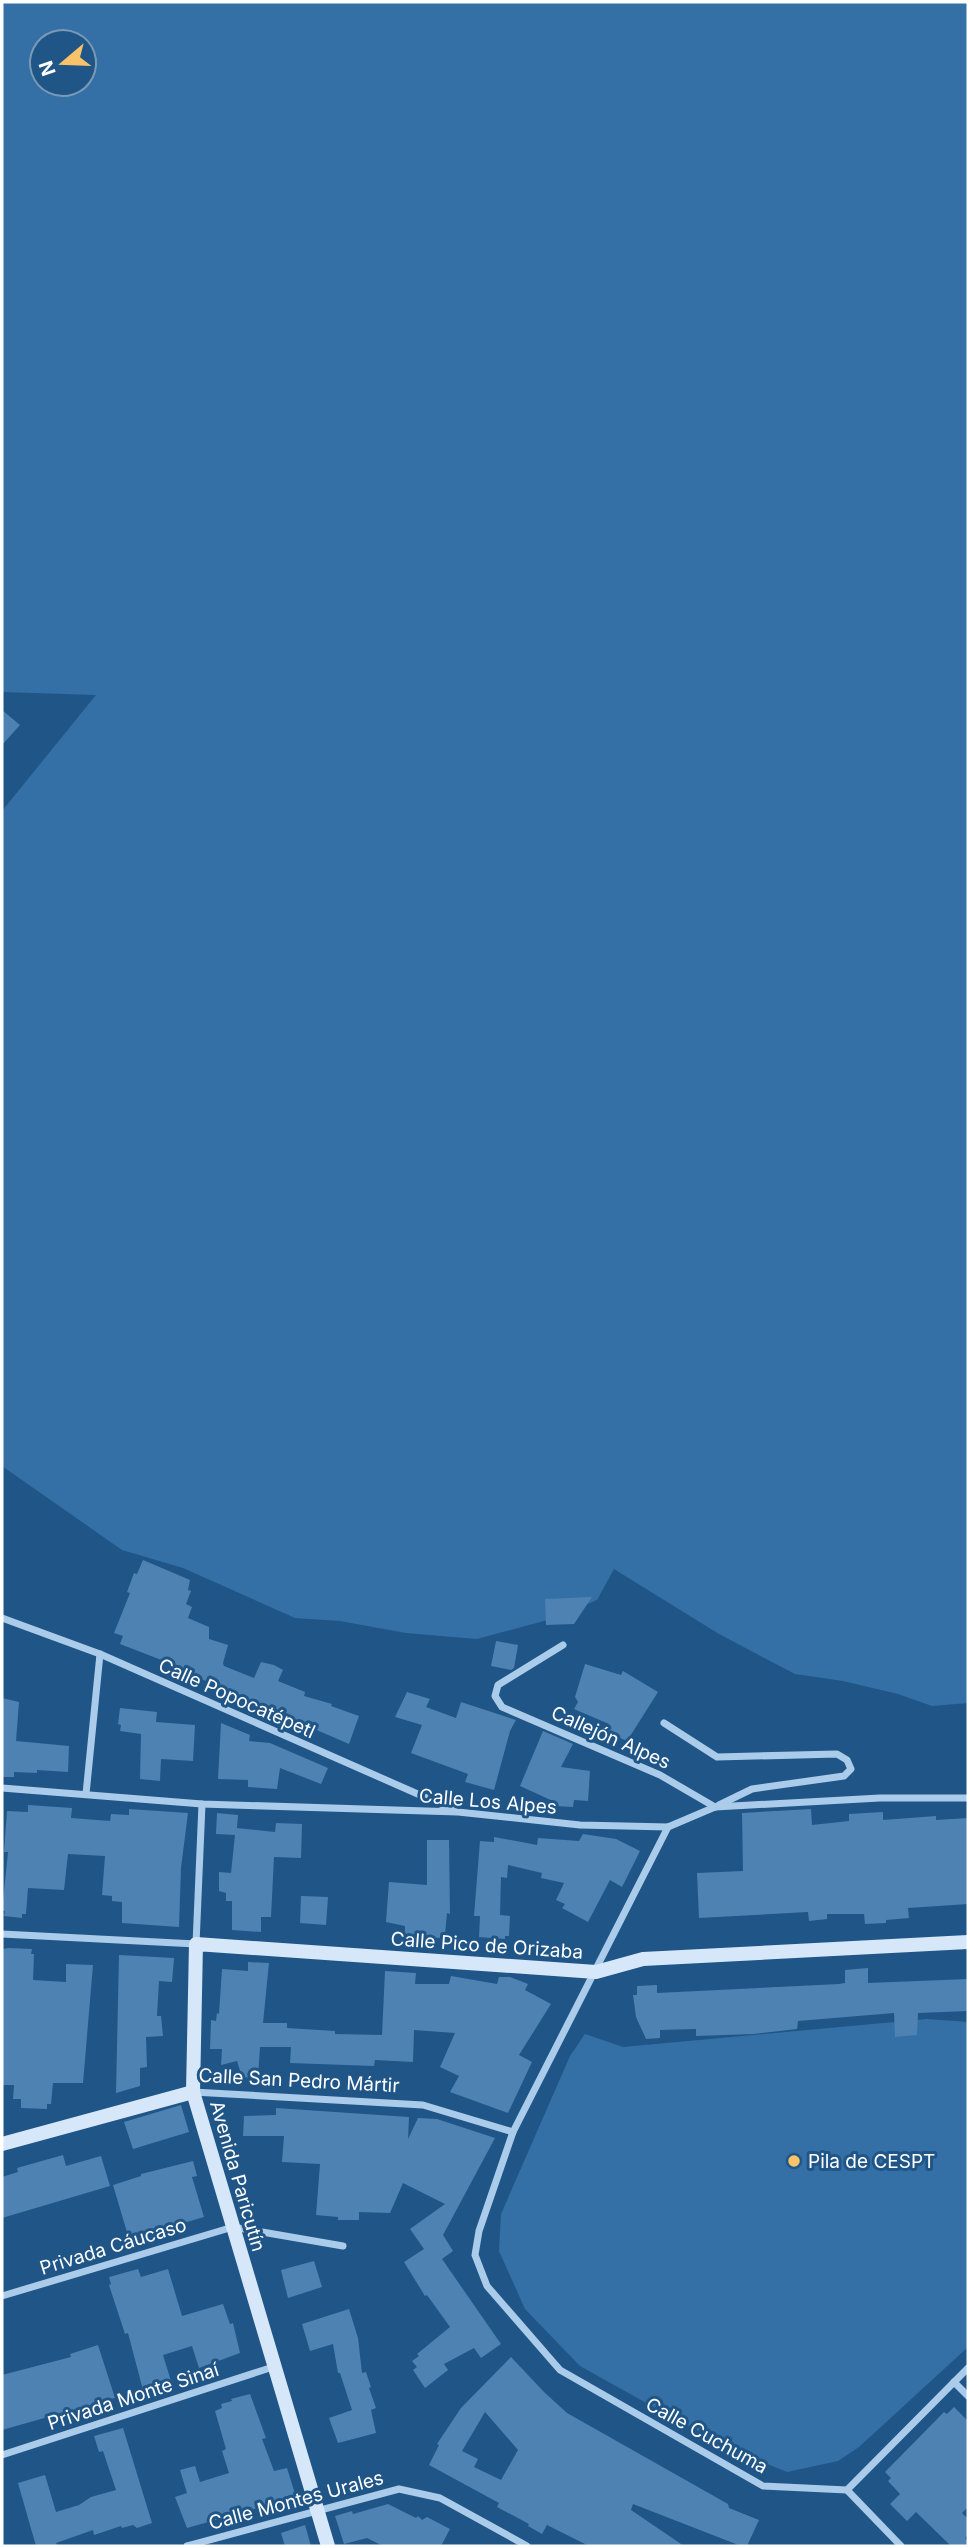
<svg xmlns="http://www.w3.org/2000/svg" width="970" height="2548" font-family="Inter,sans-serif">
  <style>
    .green { fill: #3470a5; fill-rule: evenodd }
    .building { fill: #4d82b2; fill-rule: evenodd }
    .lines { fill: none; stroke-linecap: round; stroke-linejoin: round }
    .street { stroke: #aaccea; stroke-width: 7 }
    .secondary { stroke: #d5e7f8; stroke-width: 14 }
    .poi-dot { fill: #f8c36b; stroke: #205687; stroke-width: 2.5 }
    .labels { text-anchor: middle; stroke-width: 6; stroke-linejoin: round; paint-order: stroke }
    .street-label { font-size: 19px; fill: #fff; stroke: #205687 }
    .poi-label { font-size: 19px; fill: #fff; stroke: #205687; text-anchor: start }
  </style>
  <rect width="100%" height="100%" fill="#205687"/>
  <g class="green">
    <path d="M2 2H968V1703L932 1706 898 1694 843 1681 795 1674 719 1634 614 1569 597 1600 555 1618 477 1639 406 1633 340 1621 295 1618 183 1568 122 1550 2 1466V811L96 695 2 692ZM42 42H84V84H42Z"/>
    <path d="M927 2019 968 2022V2347L859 2447 838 2461 787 2472 755 2459 675 2419 580 2366 525 2309 499 2251 501 2214 570 2056 585 2034 623 2047Z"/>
  </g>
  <g class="building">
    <path d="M2 710 20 725 2 745Z"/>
    <path d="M143 1560 190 1580 188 1590 191 1591 186 1604 192 1607 188 1618 209 1627V1639L228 1645 223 1663 224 1666 254 1678 261 1662 274 1665 283 1670 278 1681 305 1692 304 1696 332 1704 331 1706 359 1716 349 1744 259 1705 258 1710 233 1701 235 1695 164 1661 120 1644 123 1636 114 1633 130 1593 127 1592 134 1573 137 1574Z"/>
    <path d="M592 1597 574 1624 546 1625 545 1599Z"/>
    <path d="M496 1641 518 1645 514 1668 511 1670 491 1666Z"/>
    <path d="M585 1664 621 1675 623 1671 658 1692 627 1741 606 1732 609 1724 574 1709 578 1702 575 1697Z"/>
    <path d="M407 1692 430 1699 426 1707 456 1718 461 1702 516 1720 510 1731 494 1790 465 1782 468 1774 411 1753 422 1725 395 1717Z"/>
    <path d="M2 1698 19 1702 16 1741 69 1746 68 1772 37 1770V1773L14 1772V1777H2Z"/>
    <path d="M120 1708 157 1712 156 1722 195 1725 193 1761 161 1759 160 1781 140 1779 141 1734 120 1731 121 1725 118 1724Z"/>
    <path d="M221 1723 250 1735 249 1741 270 1743 328 1768 321 1784 280 1768 277 1789 248 1787V1780L218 1779Z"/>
    <path d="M543 1731 573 1744 561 1767 590 1771 588 1801 574 1800 573 1807 555 1806V1802L520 1786Z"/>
    <path d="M28 1805 72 1808 71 1818 110 1821 111 1814 129 1815V1809L188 1813 181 1868 179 1927 122 1923V1902L112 1901V1896L102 1895 105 1856 68 1854 64 1890 28 1888 26 1914H22V1918L4 1916 5 1911H2L8 1852H4L7 1811 28 1812Z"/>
    <path d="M811 1809 812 1825 849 1821V1814L883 1812V1820L936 1816V1820L968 1818V1904L908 1908 909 1918 886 1920V1923L865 1924 864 1914H827V1919L809 1921 808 1912 699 1918 697 1873 743 1871 742 1813Z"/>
    <path d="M217 1813 238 1815 237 1828 275 1832 276 1823 302 1824 301 1858 274 1857 271 1917H261V1932L232 1930V1901H226V1893L219 1891V1872L231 1873 235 1835 216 1834Z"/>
    <path d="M583 1834 616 1839 640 1851 622 1887 610 1880 588 1922 562 1908 565 1904 556 1900 564 1883 541 1878 542 1873 508 1865 507 1878 501 1877 500 1915 510 1916 509 1936H505V1939L479 1937 480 1916H474L480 1841 494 1842V1837L537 1845 538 1838 579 1841Z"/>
    <path d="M427 1840H449L450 1914 447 1913 445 1934 442 1933 441 1938 405 1936V1926L386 1922 389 1882 427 1885Z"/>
    <path d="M301 1896 328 1897 326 1925 300 1923Z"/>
    <path d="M9 1948 32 1949 31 1954H34L33 1980 66 1982V1964L93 1965 83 2083H53L51 2104H47V2109L21 2108V2099H13L14 2085H2V1949Z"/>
    <path d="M119 1955 174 1958 172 1982 159 1981 157 2016H161L163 2036 146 2037 147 2067 140 2068V2086L116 2093Z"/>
    <path d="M248 1962 269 1963 263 2023H287V2028L335 2031V2034L382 2035 385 1971 416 1973 415 1984H449L451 1976 497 1984 499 1977H510L528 1984 525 1990 551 2004 519 2055 532 2062 508 2113 450 2092 459 2076 440 2067 455 2033 414 2030 413 2062 375 2060 374 2066 290 2063 291 2047H260L258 2078 242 2077 237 2061 221 2065 222 2049H210L211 2020 216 2021 217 2013 219 2014 222 1969 248 1971Z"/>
    <path d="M868 1968V1983L968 1979V2011L918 2013 917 2035 895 2037 894 2013 798 2021 797 2029 754 2034 696 2036V2029L660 2030V2038L646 2039 636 2017 633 1995H637V1986L657 1985V1993L839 1984 845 1983V1970Z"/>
    <path d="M181 2105 189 2132 133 2149 124 2122Z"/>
    <path d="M276 2108 409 2117 408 2139 418 2118 437 2119 495 2138 443 2235 453 2251 442 2259 501 2344 481 2358 474 2348 444 2364 448 2370 425 2388 413 2370 417 2367 412 2361 419 2356 417 2354 450 2327 427 2295 425 2296 404 2262 424 2249 410 2229 445 2204 403 2183 390 2213 359 2212V2220H338V2217L316 2215 320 2164 282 2162 284 2136H243L244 2116 276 2115Z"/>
    <path d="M63 2155 66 2166 101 2156 110 2186 2 2218V2177L18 2172 17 2168Z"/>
    <path d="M193 2161 197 2176 192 2177 204 2217 129 2239 113 2185 141 2176V2174Z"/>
    <path d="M314 2261 322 2287 288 2298 281 2270Z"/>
    <path d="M138 2269 141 2277 168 2269 182 2316 223 2304 230 2324 233 2323 240 2353 199 2368 192 2346 163 2355 171 2381 143 2390 128 2333 125 2334 109 2285 111 2284 109 2277Z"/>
    <path d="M349 2309 358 2338 362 2373 366 2372 371 2387 369 2388 376 2408 371 2410 376 2433 338 2443 329 2418 352 2410 340 2373H338L333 2344 310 2351 302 2324Z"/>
    <path d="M98 2345 115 2398 2 2430V2375L71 2357 70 2354Z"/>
    <path d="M511 2357 544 2392 567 2413 728 2504 729 2508 759 2520 747 2546H741L633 2504 631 2510 684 2546H589L547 2525 542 2534 528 2526 529 2524 497 2507 499 2503 429 2465 439 2445 437 2444 461 2408ZM485 2412 518 2450 501 2480 474 2467 478 2459 462 2451Z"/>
    <path d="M250 2394 266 2438 262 2439 274 2471 287 2468 296 2497 187 2528 175 2497 187 2493 180 2470 195 2466 200 2482 229 2473 222 2451 226 2449 215 2411 222 2408 221 2404 232 2401 231 2399Z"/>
    <path d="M954 2407 968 2421V2507L962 2513 968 2519V2535L965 2538 968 2541V2546H951L916 2512 907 2521 890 2504 900 2494 888 2481 891 2478 885 2472 944 2412 947 2414Z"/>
    <path d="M123 2428 152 2523 137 2528 133 2525 122 2528 121 2526 94 2535 93 2530 56 2543 58 2546H36L18 2483 45 2475 56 2512 79 2505 91 2497 116 2490 103 2451 99 2452 94 2436Z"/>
    <path d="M388 2504 416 2518 418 2516 422 2520 427 2517 450 2529 441 2546H383L367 2538 344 2544 335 2516 352 2511 353 2514Z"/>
    <path d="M305 2525 311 2546H285L281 2533Z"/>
  </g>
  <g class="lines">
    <g class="street">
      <path d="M2 1618 100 1654 454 1810"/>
      <path d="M563 1645 498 1685 495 1696 502 1707 660 1775 715 1807"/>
      <path d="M664 1723 717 1757 837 1754 847 1760 851 1769 844 1776 752 1789 719 1805"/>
      <path d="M2 1788 202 1804 458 1812 580 1825 668 1827 715 1807 880 1798H968"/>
      <path d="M86 1794 100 1654"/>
      <path d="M668 1827 513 2132 479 2231 475 2255 487 2286 560 2370 763 2486 847 2490 968 2368"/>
      <path d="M2 1934 196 1944 202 1804"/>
      <path d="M193 2092 423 2105 513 2132"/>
      <path d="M2 2296 233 2227 343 2246"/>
      <path d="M954 2382 968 2396"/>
      <path d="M2 2455 273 2367"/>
      <path d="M847 2490 901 2546"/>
      <path d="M187 2546 399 2489 440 2498 527 2546"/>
    </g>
    <g class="secondary">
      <path d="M2 2144 193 2092"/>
      <path d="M328 2546 193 2092 196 1944 596 1972 643 1959 968 1942"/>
    </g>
  </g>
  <circle class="poi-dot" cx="794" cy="2161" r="7"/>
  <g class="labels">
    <g class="street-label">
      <text transform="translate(237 1698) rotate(24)" y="7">Calle Popocatépetl</text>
      <text transform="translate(611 1737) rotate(24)" y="7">Callejón Alpes</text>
      <text transform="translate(488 1801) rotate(5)" y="7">Calle Los Alpes</text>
      <text transform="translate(487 1945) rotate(4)" y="7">Calle Pico de Orizaba</text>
      <text transform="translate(299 2080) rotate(3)" y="7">Calle San Pedro Mártir</text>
      <text transform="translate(238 2176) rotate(74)" y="7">Avenida Paricutín</text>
      <text transform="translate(113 2246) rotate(-17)" y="7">Privada Cáucaso</text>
      <text transform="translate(133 2396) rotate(-18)" y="7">Privada Monte Sinaí</text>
      <text transform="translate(707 2435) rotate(29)" y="7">Calle Cuchuma</text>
      <text transform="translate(296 2500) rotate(-15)" y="7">Calle Montes Urales</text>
    </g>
    <g class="poi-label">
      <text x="808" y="2168">Pila de CESPT</text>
    </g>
  </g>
  <rect width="970" height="2548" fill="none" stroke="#ffffff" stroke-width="7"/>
  <g transform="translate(63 63) rotate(251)"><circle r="33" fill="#205687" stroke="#799ab7" stroke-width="2"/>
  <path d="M0-5L12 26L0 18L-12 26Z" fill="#f8c36b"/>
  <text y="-10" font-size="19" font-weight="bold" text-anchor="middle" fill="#ffffff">N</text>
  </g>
</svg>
